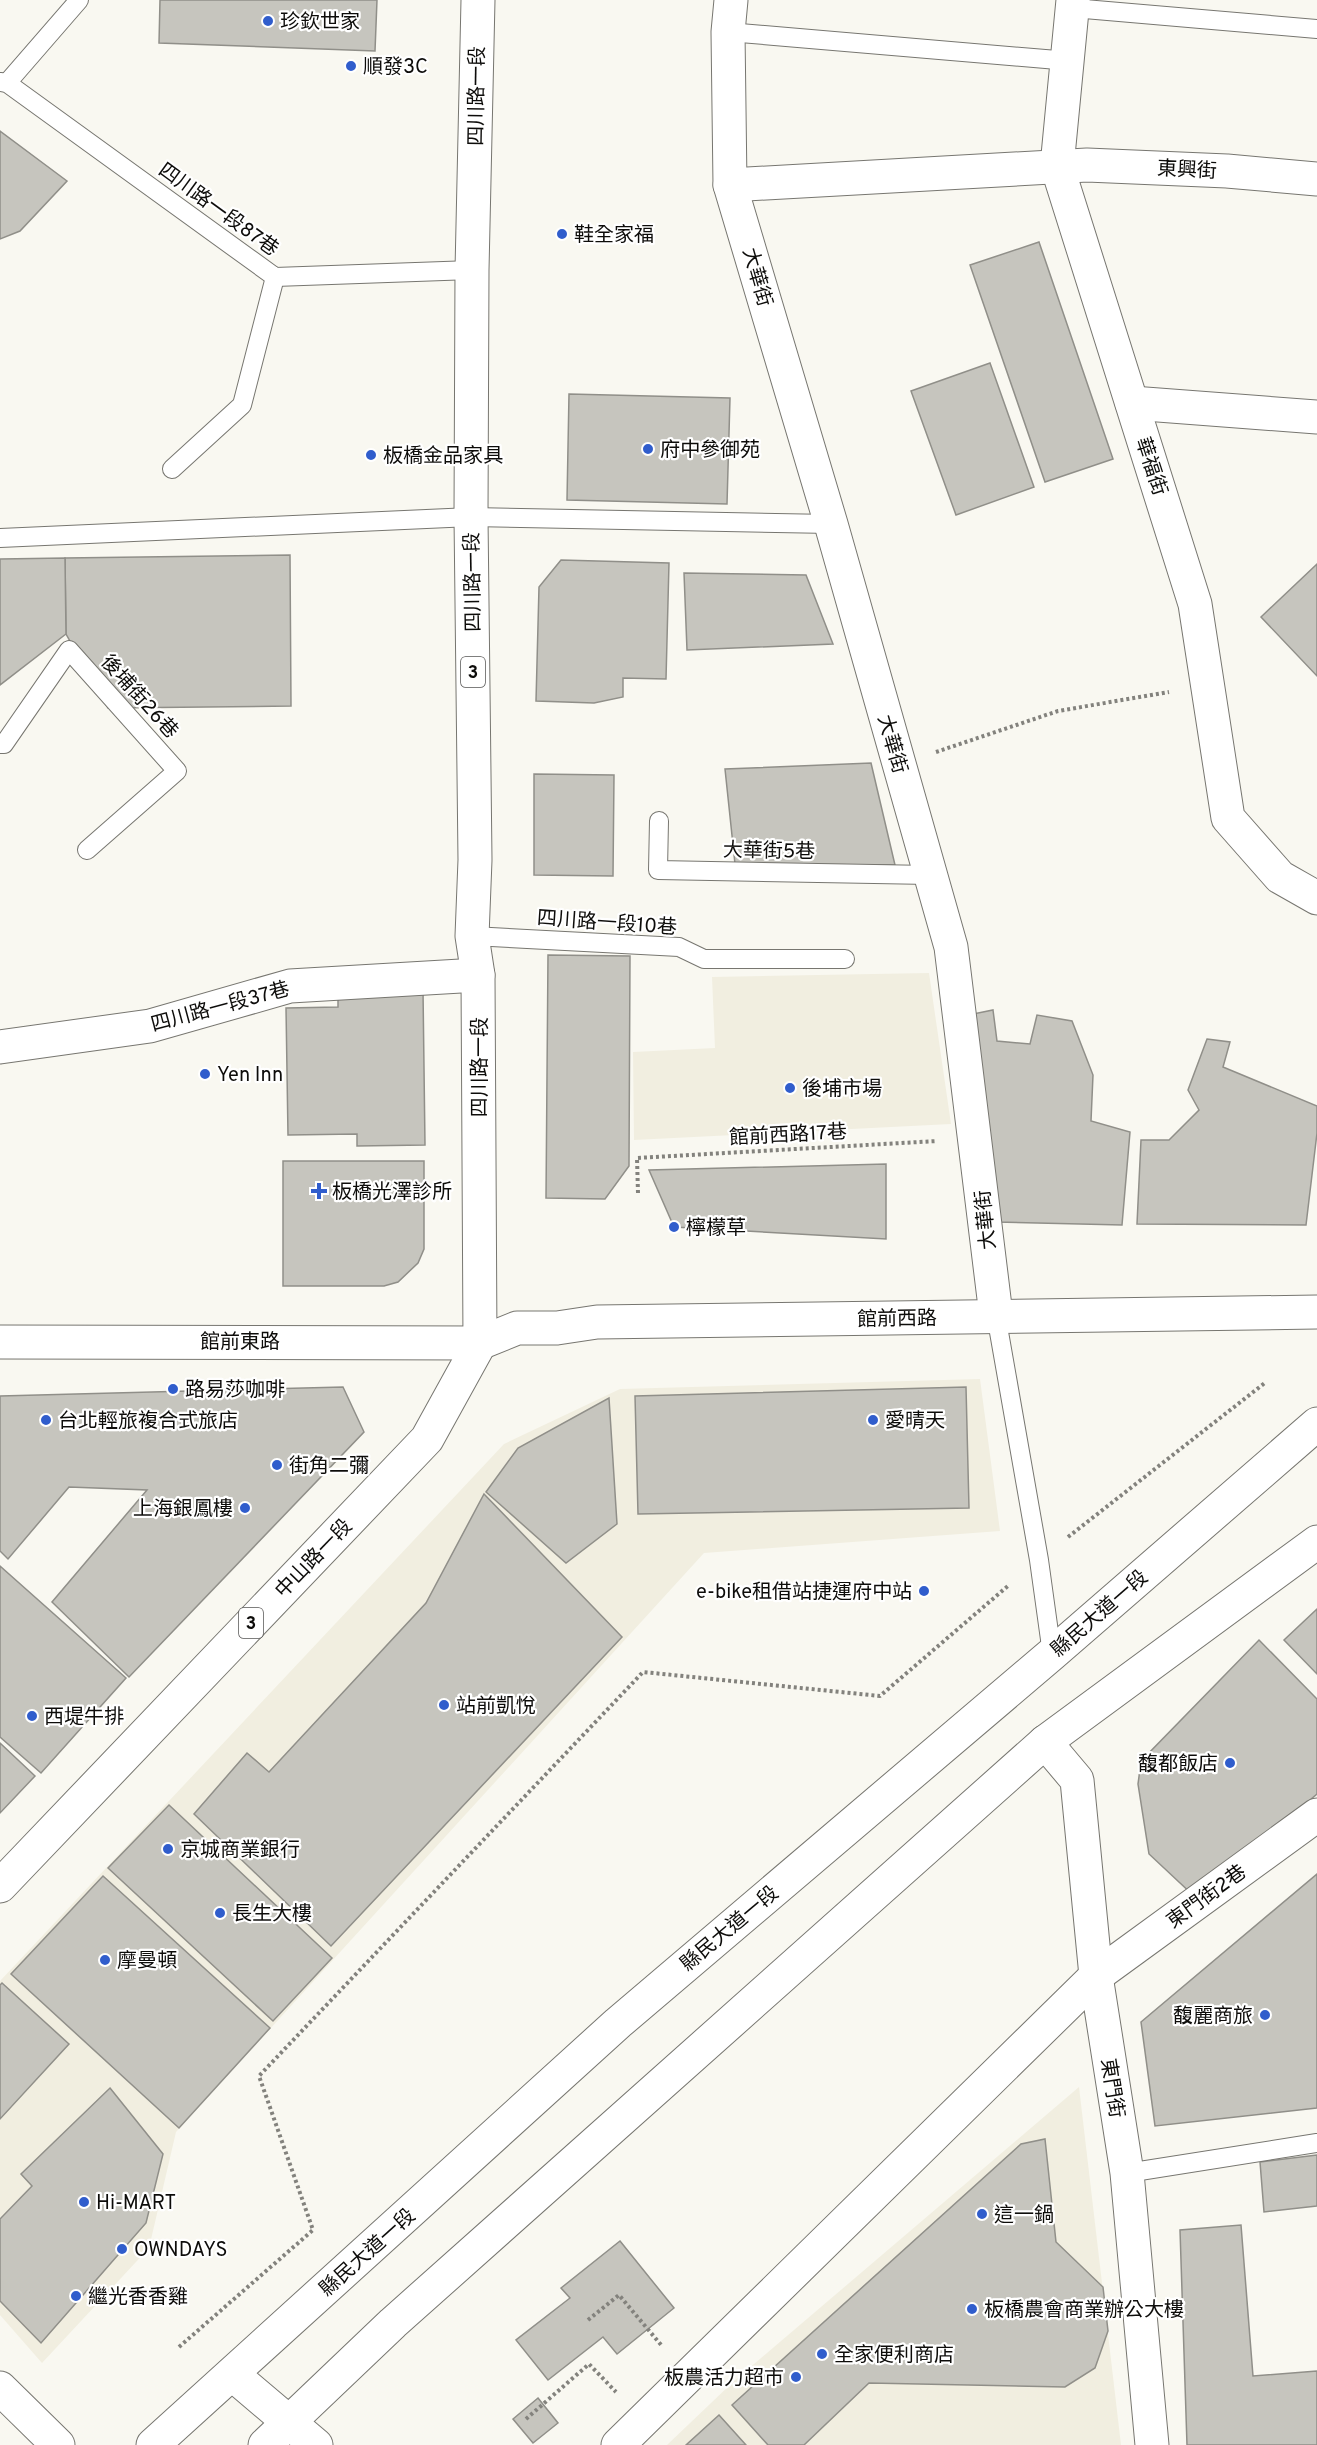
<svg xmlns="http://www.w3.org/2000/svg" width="1317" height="2445" font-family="Overpass,'Noto Sans TC',sans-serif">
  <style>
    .built { fill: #f1eee0 }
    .building { fill: #c6c5be; stroke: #908f89; stroke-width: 1.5 }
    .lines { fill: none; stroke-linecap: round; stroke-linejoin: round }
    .lane-casing { stroke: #777670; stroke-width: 20 }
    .street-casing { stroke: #777670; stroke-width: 35 }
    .secondary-casing { stroke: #777670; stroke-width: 35 }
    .primary-casing { stroke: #777670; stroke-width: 35 }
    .path { stroke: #83827d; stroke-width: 4; stroke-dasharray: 3 3; stroke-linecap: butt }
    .lane { stroke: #fff; stroke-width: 18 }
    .street { stroke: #fff; stroke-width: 33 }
    .secondary { stroke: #fff; stroke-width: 33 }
    .primary { stroke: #fff; stroke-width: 33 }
    .poi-dot { fill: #305dcc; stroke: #fff; stroke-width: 2 }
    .labels { text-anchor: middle; stroke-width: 4.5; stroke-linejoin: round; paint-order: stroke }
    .shield { fill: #fff; stroke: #565554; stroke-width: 1.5 }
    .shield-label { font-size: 18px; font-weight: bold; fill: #0d0c0a }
    .poi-label { font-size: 20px; fill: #0d0c0a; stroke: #fff; text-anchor: start }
    .street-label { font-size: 20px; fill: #0d0c0a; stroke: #fff }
  </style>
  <rect width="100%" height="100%" fill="#f9f8f1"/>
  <g class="built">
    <path d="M929 973 951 1124 634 1140 633 1052 715 1048 712 977Z"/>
    <path d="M980 1379 1000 1531 704 1553 176 2132 149 2248 42 2363 0 2315V1981L504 1444 620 1389Z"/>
    <path d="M1079 2087 1121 2445H667L733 2382Z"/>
  </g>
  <g class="building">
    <path d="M160 0H377L375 51 159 43Z"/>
    <path d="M0 131 67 181 20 231 0 239Z"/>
    <path d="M1039 242 1113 459 1045 482 970 265Z"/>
    <path d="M990 363 1034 487 956 515 911 391Z"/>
    <path d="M569 394 730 398 727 504 567 500Z"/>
    <path d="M290 555 291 706 108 708 66 634 65 558Z"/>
    <path d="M65 558 66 634 0 685V559Z"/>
    <path d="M561 560 669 563 666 679 623 678V697L594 703 536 701 539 587Z"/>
    <path d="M1317 564V676L1261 617Z"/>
    <path d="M684 573 806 575 833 644 687 650Z"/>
    <path d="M871 763 895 865 735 864 725 769Z"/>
    <path d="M534 774 614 775 613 876 534 875Z"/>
    <path d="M548 955 630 956 629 1166 605 1199 546 1198Z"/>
    <path d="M423 990 425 1145 357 1146V1134L288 1135 286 1008 338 1007V991Z"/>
    <path d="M993 1010 997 1041 1030 1044 1037 1015 1072 1021 1093 1075 1091 1121 1130 1132 1122 1225 996 1222 968 1015Z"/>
    <path d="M1207 1039 1230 1042 1223 1067 1317 1106V1133L1306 1225 1137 1224 1141 1140H1169L1199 1110 1188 1090Z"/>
    <path d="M283 1161H424V1249L418 1263 398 1282 384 1286H283Z"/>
    <path d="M886 1164V1239L674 1227 649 1170Z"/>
    <path d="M343 1387 364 1432 129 1677 52 1602 147 1490 69 1487 8 1559 0 1551V1396Z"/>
    <path d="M966 1387 969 1508 638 1514 635 1396Z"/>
    <path d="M609 1398 617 1524 566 1563 486 1492 518 1448Z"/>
    <path d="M484 1494 622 1637 331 1946 194 1814 247 1753 269 1772 426 1603Z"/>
    <path d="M0 1566 126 1678 41 1773 0 1737Z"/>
    <path d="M1317 1609V1674L1284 1640Z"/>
    <path d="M1259 1640 1317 1699V1794L1195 1897 1149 1854 1138 1784 1140 1769 1145 1757Z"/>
    <path d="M0 1743 35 1776 0 1813Z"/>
    <path d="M169 1805 332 1958 273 2021 108 1868Z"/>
    <path d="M1317 1874V2108L1155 2126 1141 2022Z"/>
    <path d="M103 1876 270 2028 179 2128 11 1974Z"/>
    <path d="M2 1983 69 2044 0 2119V1985Z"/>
    <path d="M110 2088 163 2154 146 2223 41 2343 0 2301V2219L32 2186 21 2174Z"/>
    <path d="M1045 2139 1056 2242 1103 2287 1108 2331 1095 2368 1065 2387 869 2383 804 2445H768L732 2405 1021 2144Z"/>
    <path d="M1317 2155V2206L1264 2212 1260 2162Z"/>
    <path d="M1241 2225 1253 2376 1317 2371V2445H1187L1180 2230Z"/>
    <path d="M620 2241 674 2308 617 2354 603 2337 548 2380 516 2340 570 2298 561 2288Z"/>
    <path d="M538 2398 558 2423 533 2443 513 2419Z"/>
    <path d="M719 2415 746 2445H686Z"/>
  </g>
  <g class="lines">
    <g class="lane-casing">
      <g id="lane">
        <path d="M1073 8 1317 29"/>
        <path d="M728 32 1069 61"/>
        <path d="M0 82 7 83 275 277 472 270"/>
        <path d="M7 83 79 0"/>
        <path d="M172 469 242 405 275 277"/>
        <path d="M0 538 471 517 831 524"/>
        <path d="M0 744H4L69 650 177 771 87 850"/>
        <path d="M659 821 658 870 930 875"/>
        <path d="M472 936 679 947 704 959H845"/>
        <path d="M996 1315 1039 1560 1052 1654"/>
        <path d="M1127 2173 1317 2143"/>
      </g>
    </g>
    <g class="street-casing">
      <g id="street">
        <path d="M731 0 728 32 730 185 831 524 951 947 996 1315"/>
        <path d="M1073 0 1057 166 1195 604 1228 818 1280 877 1317 898"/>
        <path d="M730 185 1087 165 1227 171 1317 179"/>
        <path d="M1132 403 1317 417"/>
        <path d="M0 1047 150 1026 290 986 478 975"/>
        <path d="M1045 1742 1077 1780 1096 1976 1127 2173 1152 2445"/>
        <path d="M232 2374 316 2445"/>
        <path d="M0 2388 58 2445"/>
        <path d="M618 2445 1096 1976 1317 1815"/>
      </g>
    </g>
    <g class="secondary-casing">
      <g id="secondary">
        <path d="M0 1342 480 1343 517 1328H557L597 1322 1317 1312"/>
        <path d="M153 2445 618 2023 1052 1654 1317 1424"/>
        <path d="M265 2445 393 2323 1045 1742 1317 1542"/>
      </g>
    </g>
    <g class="primary-casing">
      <path id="primary" d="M0 1886 427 1439 480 1343 478 975 472 936 475 860 471 517 472 270 478 0"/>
    </g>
    <g class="path">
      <path d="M936 752 1058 711 1169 692"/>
      <path d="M638 1193 637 1158 937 1141"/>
      <path d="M1068 1537 1266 1382"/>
      <path d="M588 2320 619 2295 662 2346"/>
      <path d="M179 2347 313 2230 259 2076 643 1672 880 1696 1009 1585"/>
      <path d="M526 2419 589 2364 616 2392"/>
    </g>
    <use href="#lane" class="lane"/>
    <use href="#street" class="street"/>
    <use href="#secondary" class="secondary"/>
    <use href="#primary" class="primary"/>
  </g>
  <g class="poi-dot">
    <circle cx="268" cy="21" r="6"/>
    <circle cx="351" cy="66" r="6"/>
    <circle cx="562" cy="234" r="6"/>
    <circle cx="648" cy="449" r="6"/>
    <circle cx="371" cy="455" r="6"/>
    <circle cx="205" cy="1074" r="6"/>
    <circle cx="790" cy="1088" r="6"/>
    <path d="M316 1182h6v6h6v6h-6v6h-6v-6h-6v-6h6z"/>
    <circle cx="674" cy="1227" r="6"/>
    <circle cx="173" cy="1389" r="6"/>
    <circle cx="46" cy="1420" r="6"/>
    <circle cx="873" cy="1420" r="6"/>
    <circle cx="277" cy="1465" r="6"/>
    <circle cx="245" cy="1508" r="6"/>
    <circle cx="924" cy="1591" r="6"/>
    <circle cx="444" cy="1705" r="6"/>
    <circle cx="32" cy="1716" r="6"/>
    <circle cx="1230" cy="1763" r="6"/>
    <circle cx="168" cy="1849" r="6"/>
    <circle cx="220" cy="1913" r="6"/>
    <circle cx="105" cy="1960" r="6"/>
    <circle cx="1265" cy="2015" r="6"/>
    <circle cx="84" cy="2202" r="6"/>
    <circle cx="982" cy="2214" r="6"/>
    <circle cx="122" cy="2249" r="6"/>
    <circle cx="76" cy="2296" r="6"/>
    <circle cx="972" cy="2309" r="6"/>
    <circle cx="822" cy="2354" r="6"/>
    <circle cx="796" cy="2377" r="6"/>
  </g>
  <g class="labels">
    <g class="shield">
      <rect x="461" y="657" width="24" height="30" rx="4.5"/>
      <rect x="239" y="1608" width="24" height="30" rx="4.5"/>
    </g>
    <g class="shield-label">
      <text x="473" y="678">3</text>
      <text x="251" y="1629">3</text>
    </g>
    <g class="poi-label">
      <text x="280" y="28">珍欽世家</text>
      <text x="363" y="73">順發3C</text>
      <text x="574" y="241">鞋全家福</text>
      <text x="660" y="456">府中參御苑</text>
      <text x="383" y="462">板橋金品家具</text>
      <text x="217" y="1081">Yen Inn</text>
      <text x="802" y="1095">後埔市場</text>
      <text x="332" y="1198">板橋光澤診所</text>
      <text x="686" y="1234">檸檬草</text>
      <text x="185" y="1396">路易莎咖啡</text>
      <text x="58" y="1427">台北輕旅複合式旅店</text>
      <text x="885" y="1427">愛晴天</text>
      <text x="289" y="1472">街角二彌</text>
      <text x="233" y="1515" text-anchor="end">上海銀鳳樓</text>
      <text x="912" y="1598" text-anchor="end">e-bike租借站捷運府中站</text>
      <text x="456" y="1712">站前凱悅</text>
      <text x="44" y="1723">西堤牛排</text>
      <text x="1218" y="1770" text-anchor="end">馥都飯店</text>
      <text x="180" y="1856">京城商業銀行</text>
      <text x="232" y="1920">長生大樓</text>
      <text x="117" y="1967">摩曼頓</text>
      <text x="1253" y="2022" text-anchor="end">馥麗商旅</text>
      <text x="96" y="2209">Hi-MART</text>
      <text x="994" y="2221">這一鍋</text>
      <text x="134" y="2256">OWNDAYS</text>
      <text x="88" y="2303">繼光香香雞</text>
      <text x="984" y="2316">板橋農會商業辦公大樓</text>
      <text x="834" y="2361">全家便利商店</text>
      <text x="784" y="2384" text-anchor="end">板農活力超市</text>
    </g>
    <g class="street-label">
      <text transform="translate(476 96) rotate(-89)" y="7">四川路一段</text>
      <text transform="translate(1187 169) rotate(3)" y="7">東興街</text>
      <text transform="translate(219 209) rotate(36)" y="7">四川路一段87巷</text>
      <text transform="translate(758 277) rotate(74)" y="7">大華街</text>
      <text transform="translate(1152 466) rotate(72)" y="7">華福街</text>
      <text transform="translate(472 582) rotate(-91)" y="7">四川路一段</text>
      <text transform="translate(140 696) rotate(48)" y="7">後埔街26巷</text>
      <text transform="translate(893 744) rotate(74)" y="7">大華街</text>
      <text transform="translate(769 850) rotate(1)" y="7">大華街5巷</text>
      <text transform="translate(607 922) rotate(4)" y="7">四川路一段10巷</text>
      <text transform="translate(220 1006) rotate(-15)" y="7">四川路一段37巷</text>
      <text transform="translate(479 1067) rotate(-90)" y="7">四川路一段</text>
      <text transform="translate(788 1134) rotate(-3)" y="7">館前西路17巷</text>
      <text transform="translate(985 1220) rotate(-96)" y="7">大華街</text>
      <text transform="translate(897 1318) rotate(-1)" y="7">館前西路</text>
      <text x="240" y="1348">館前東路</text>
      <text transform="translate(313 1558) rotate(-46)" y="7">中山路一段</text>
      <text transform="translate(1099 1613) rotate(-41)" y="7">縣民大道一段</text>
      <text transform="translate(1206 1896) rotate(-36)" y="7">東門街2巷</text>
      <text transform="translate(729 1928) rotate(-40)" y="7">縣民大道一段</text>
      <text transform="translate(1113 2088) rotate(81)" y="7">東門街</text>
      <text transform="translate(367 2252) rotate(-42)" y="7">縣民大道一段</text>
    </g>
  </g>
</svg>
